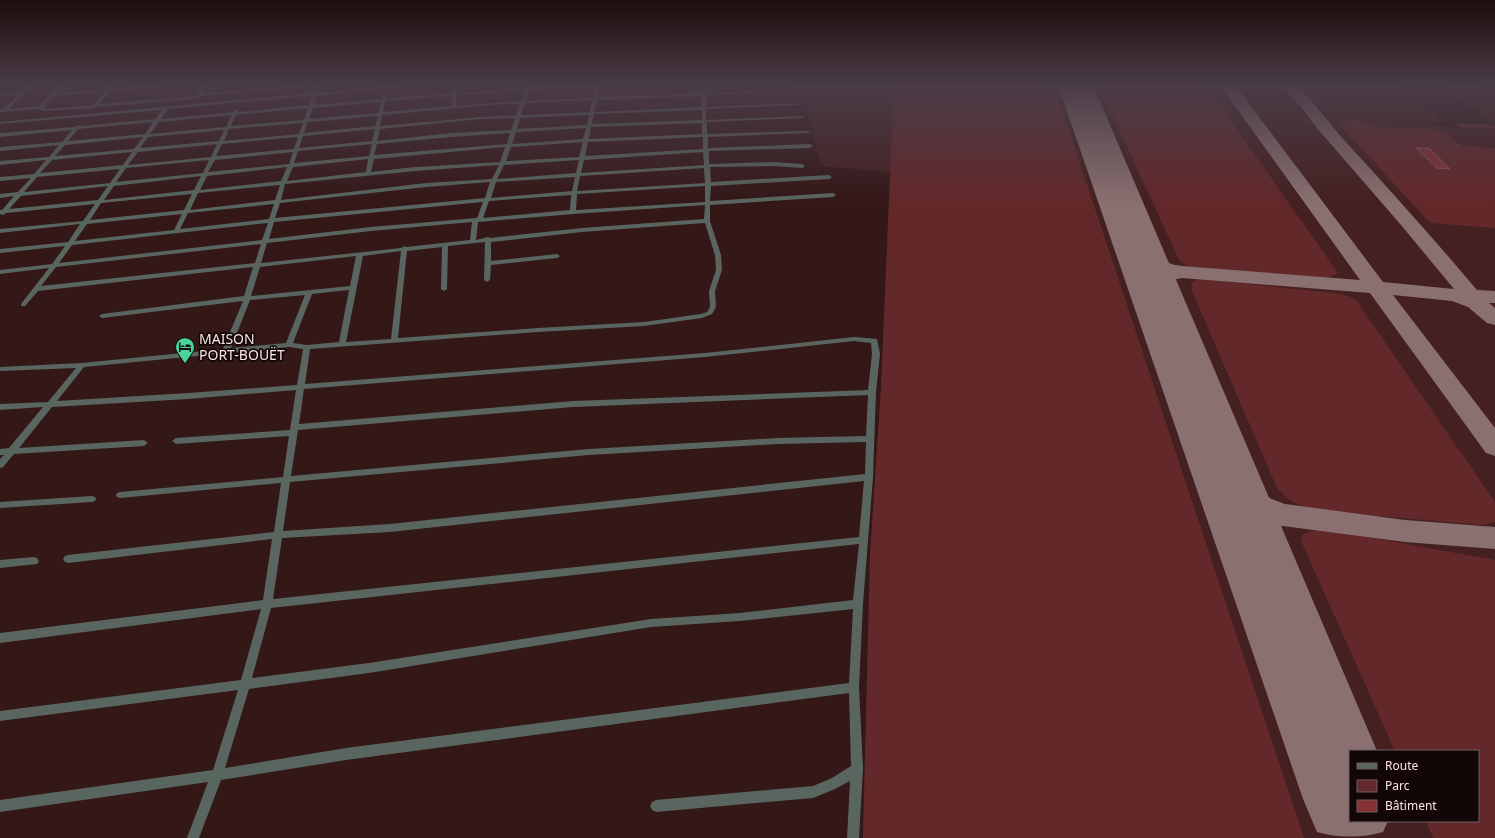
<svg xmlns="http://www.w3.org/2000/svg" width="1495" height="838" font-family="'Noto Sans',sans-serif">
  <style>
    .built { fill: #442020; fill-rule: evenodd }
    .green { fill: #63282a }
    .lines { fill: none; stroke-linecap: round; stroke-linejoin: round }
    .taxiway { fill: #8a7070; fill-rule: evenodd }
    .runway { fill: #8a7070; fill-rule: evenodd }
    .building { fill: #853235; stroke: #825f5e }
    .street { fill: #58665f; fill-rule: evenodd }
    .labels { text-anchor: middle; stroke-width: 3.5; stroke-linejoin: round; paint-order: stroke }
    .poi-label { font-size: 14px; fill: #fae5e4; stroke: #130606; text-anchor: start }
  </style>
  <rect width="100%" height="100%" fill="#341717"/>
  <g class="built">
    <path d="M785 85H1403L1443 122 1426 121 1430 125 1495 129V838H863L870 555 881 388 890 172 821 166 803 92ZM1350 751H1478V821H1350Z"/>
    <path d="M1445 85H1483L1495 95V125Z"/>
  </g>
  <g class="green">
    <path d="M894 85H1054L1304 838H863L870 555 881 388Z"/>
    <path d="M1099 85H1206L1338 273 1327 278 1204 271 1188 267 1179 260Z"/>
    <path d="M1357 120 1363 121 1373 127 1434 129 1436 131 1445 133 1462 146 1495 148V228L1430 223 1340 125V122L1342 121Z"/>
    <path d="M1455 123 1495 125V129L1460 127Z"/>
    <path d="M1198 279 1334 293 1348 296 1356 300 1495 502V522L1483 525 1318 511C1300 506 1290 503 1277 488L1192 291 1191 286 1193 282Z"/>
    <path d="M1328 530 1495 560V838H1433L1426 821H1478V751H1395L1301 541 1303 534 1312 531Z"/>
  </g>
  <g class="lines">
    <g class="taxiway">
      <path d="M1220 85H1235L1383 282 1454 289 1401 225 1317 128 1301 107 1280 85H1296C1315 102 1328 123 1345 141 1390 190 1434 239 1477 290L1495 291V303H1489L1495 308V325L1487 323 1468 307 1452 301 1393 295 1495 428V456L1486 453 1370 293 1182 278 1168 281C1159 290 1162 296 1146 292L1143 288 1151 275 1156 272 1133 258 1130 254 1133 250C1147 246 1157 257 1169 263 1173 265 1178 265 1182 266L1360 280Z"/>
      <path d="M1227 470C1240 474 1243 480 1253 488 1263 496 1274 500 1285 504L1405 520 1495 527V549L1405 542 1283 526C1270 528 1266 536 1260 547L1250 550 1240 547 1236 539 1246 520 1251 514C1237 507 1221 494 1213 480L1217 473Z"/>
    </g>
    <path class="runway" d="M1058 85H1093L1377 751H1350V821H1388L1383 832C1363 838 1337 838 1317 832L1303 799Z"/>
  </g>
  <path class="building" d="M1416 148H1429L1450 169 1437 168Z"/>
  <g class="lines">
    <g class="street">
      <path d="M29 85H34L9 109 39 106 60 85H65L57 93 106 89 109 85H114L111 89 149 85H172L109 92 99 104 196 96 202 85H206L202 93 299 86 301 87 299 88 200 96 197 99 96 107 93 109 91 108 46 111 37 109 0 112V110L3 109 19 95 0 96V94L22 92ZM104 92 93 105 46 109 43 108 54 96Z"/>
      <path d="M316 85H320L318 93 397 85H419L317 96 314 105 381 99 382 96 384 95 386 96V98L453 93 454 85H458L457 93 526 88 527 85H531L530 88 568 85H603L600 86 598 97 702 93V85H706V93L754 91 756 92 754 93 706 95V107L798 103V105H796L706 109V120L802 116 804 117 802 118 707 122V134L808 131 810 132 808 133 708 137V148L810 144 813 146 810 148 709 151V164L775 162 802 164 805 166 802 168 775 166 710 167 711 182 829 175 832 177 829 179 711 186 710 201 833 193 836 195 833 197 710 205V221L721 255 722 270 715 291 716 307 712 314 702 318 644 326 538 332 310 349 305 384 705 353 854 337 877 339 880 354 876 392 873 477 863 604 859 687 863 768 859 838H847L850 781 835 789 813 798 656 812 652 810 650 806 652 802 656 800 813 786 832 778 851 766 849 693 346 760 221 780 199 838H187L208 782 0 812V800L213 770 238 690 0 721V711L241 680 261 609 0 643V633L263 600 272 539 68 563 65 562 63 559 65 556 68 555 274 532 281 483 120 498 117 497 116 495 117 493 120 492 283 477 289 436 176 444 172 441 176 438 290 430 296 390 188 399 52 407 19 448 144 440 148 443 144 446 14 454 3 467 0 468V459L4 455H0V449L9 448 43 407 0 410V404L48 402 76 368 0 371V367L82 363 223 349 243 301 102 318 99 316 102 314 244 296 253 267 38 291 25 306H21V304L49 268 0 274V270L52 264 65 246 0 253V249L68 242 80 224 0 233V229L83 221 95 204 6 213 3 215 0 214V210H2L14 196 0 198V194L18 192 31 178 0 181V177L34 174 46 160 0 165V161L49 157 59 145 0 151V147L62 142 72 130 0 137V133L75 127 78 125 80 126 155 119 162 110 0 124V122L313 93ZM595 87 593 98 526 101 529 90ZM525 91 521 101 456 106 457 95ZM312 96 309 105 238 112V110H236L233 112 161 119 168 109ZM452 96 451 106 383 112 385 101ZM702 96V107L594 112 597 100ZM592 100 590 112 521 115 525 103ZM381 102 378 113 309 119 313 108ZM502 104H520L516 115 481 117 380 126 382 115ZM308 108 304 120 231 126 236 115ZM702 110V120L592 124 594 114ZM231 115 226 127 150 134 159 122ZM589 115 587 125 517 129 520 118ZM378 116 375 126 304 133 308 122ZM515 118 511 130 451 133 377 141 380 129 481 119ZM153 122 145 134 68 141 78 129ZM303 123 299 134 224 141 229 129ZM702 123V134L589 139 591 127ZM586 128 583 139 512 144 516 132ZM375 129 372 141 299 148 303 136ZM224 130 219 141 140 148 148 137ZM510 133 507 144 374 155 377 144 451 137ZM143 137 134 149 55 156 65 145ZM298 137 294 149 216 156 222 144ZM703 137V149L585 156 588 142ZM583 142 579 157 506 161 511 147ZM217 144 211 157 128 165 138 152ZM372 144 369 156 294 163 298 151ZM505 147 500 162 415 167 371 172 374 159ZM132 152 123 165 40 173 52 160ZM293 152 289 164 208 172 215 160ZM703 152 704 165 581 173 584 160ZM368 159 366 172 287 181 293 167ZM209 160 203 173 116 182 126 168ZM579 160 576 173 497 179 504 165ZM499 165 492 179 426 183 281 200 285 184 415 171ZM287 167 281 181 200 190 207 176ZM704 168 705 183 577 191 580 176ZM120 169 110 183 24 192 37 177ZM201 176 194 190 104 200 114 186ZM575 177 572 191 491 198 496 182ZM490 182 485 198 275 218 280 203 426 187ZM280 185 275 200 190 210 198 193ZM108 186 98 200 9 209 21 196ZM705 186V202L576 210 577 194ZM192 194 184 210 90 220 101 203ZM571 195 570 210 483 218 489 201ZM483 202 477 218 371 227 269 239 274 222ZM274 204 269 219 180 229 188 213ZM705 205 704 219 582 228 490 238 488 237 476 240 478 222 573 214ZM182 214 174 230 75 241 87 224ZM472 222 470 240 406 247 404 246 401 248 261 263 267 243 371 231ZM268 223 262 240 59 263 72 245ZM705 223 715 255 716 270 709 291 710 307 707 312 701 314 644 322 538 328 398 338 407 251 442 247 441 289 444 291 447 289 448 246 485 242 484 280 487 282 490 280 491 265 557 258 560 256 557 254 491 261V242L582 232ZM261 244 255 263 41 286 56 267ZM401 251 391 339 346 342 363 256ZM356 256 350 286 251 296 260 267ZM349 290 339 342 307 345 293 343 312 294ZM305 295 286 343 231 348 250 300ZM854 341 871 343 872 354 868 390 573 401 299 424 304 389 705 357ZM289 347 303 349 297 385 188 393 57 401 84 367ZM868 395 866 436 777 438 589 449 291 476 298 430 573 407ZM866 442 865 474 390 524 283 531 290 482 589 455 777 444ZM864 481 859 537 273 599 282 538 390 532ZM859 544 853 600 740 613 651 619 369 663 252 678 271 608ZM853 609 849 683 346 748 225 768 249 689 369 673 651 627 740 621Z"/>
      <path d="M92 496 95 497 96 499 95 501 92 502 0 508V502Z"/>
      <path d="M34 557 37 558 39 561 37 564 0 568V560Z"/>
    </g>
  </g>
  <linearGradient id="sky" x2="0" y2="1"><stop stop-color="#1d0d0d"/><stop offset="0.42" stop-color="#4a3c47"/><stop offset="1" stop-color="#4a3c47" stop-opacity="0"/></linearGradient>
  <rect width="1495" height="203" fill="url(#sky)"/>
  <defs>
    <g id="hotel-pin" transform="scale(1)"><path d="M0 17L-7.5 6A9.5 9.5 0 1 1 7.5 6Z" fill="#4cd39a" stroke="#130606"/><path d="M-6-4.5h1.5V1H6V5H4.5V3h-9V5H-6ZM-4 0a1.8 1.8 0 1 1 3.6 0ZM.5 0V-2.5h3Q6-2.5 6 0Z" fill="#111"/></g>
  </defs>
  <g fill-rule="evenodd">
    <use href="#hotel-pin" x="185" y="347"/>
  </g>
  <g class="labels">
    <g class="poi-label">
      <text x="199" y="344">MAISON<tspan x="199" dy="16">PORT-BOUËT</tspan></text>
    </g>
  </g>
  <rect x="1349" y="750" width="130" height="72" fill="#130606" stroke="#6f5f5f"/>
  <rect x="1357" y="763" width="20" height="6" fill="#58665f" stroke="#6f5f5f"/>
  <text x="1385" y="770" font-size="12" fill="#fae5e4">Route</text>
  <rect x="1357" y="780" width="20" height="12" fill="#63282a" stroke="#6f5f5f"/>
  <text x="1385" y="790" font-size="12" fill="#fae5e4">Parc</text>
  <rect x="1357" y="800" width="20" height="12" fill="#853235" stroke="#6f5f5f"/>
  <text x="1385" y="810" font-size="12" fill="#fae5e4">Bâtiment</text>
</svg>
